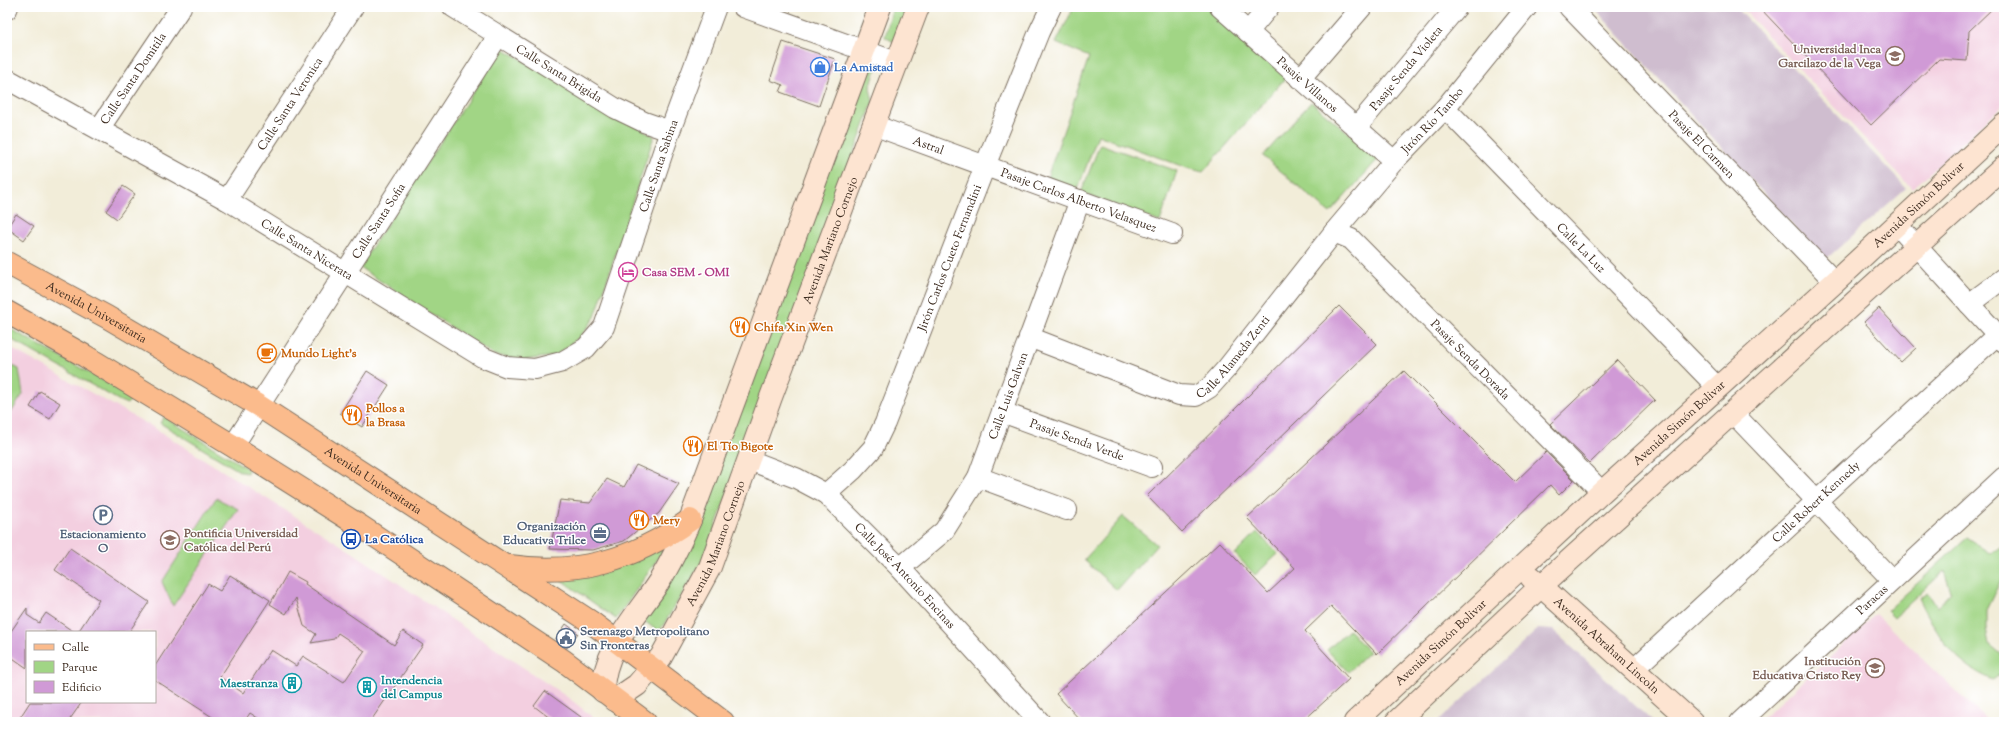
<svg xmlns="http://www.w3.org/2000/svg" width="2011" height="729" font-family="'Sorts Mill Goudy',serif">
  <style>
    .built { fill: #f3cfe0; fill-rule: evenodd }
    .industrial { fill: #cfbdcf }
    .green { fill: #a1d585; stroke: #6e8052 }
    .building { fill: #d09ad6 }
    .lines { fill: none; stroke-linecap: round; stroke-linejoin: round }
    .street-casing { stroke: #7b6e5f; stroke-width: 22 }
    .secondary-casing { stroke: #7b6e5f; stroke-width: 24 }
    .primary-casing { stroke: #7b6e5f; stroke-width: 24 }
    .street { stroke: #fff; stroke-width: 20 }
    .secondary { stroke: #fde4d1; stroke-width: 22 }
    .primary { stroke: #fbbb8c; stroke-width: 22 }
    .labels { text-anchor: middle; stroke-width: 3; stroke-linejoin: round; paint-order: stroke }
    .education-label { font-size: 12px; font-weight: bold; fill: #785e54; stroke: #fff; text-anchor: end }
    .shop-label { font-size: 12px; font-weight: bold; fill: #366cbe; stroke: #fff; text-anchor: start }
    .street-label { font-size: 12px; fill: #3b2a1e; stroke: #fff }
    .hotel-label { font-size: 12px; font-weight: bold; fill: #b23c85; stroke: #fff; text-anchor: start }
    .food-label { font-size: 12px; font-weight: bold; fill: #c56008; stroke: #fff; text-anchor: start }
    .service-label { font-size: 12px; font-weight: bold; fill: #4e5e75; stroke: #fff; text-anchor: end }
    .transit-label { font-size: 12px; font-weight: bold; fill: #164399; stroke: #fff; text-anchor: start }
    .culture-label { font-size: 12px; font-weight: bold; fill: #0d838f; stroke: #fff; text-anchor: start }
  </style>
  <rect width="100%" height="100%" fill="#fff"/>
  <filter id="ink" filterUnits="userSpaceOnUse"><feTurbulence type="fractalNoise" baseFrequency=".025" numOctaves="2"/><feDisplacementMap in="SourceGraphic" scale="8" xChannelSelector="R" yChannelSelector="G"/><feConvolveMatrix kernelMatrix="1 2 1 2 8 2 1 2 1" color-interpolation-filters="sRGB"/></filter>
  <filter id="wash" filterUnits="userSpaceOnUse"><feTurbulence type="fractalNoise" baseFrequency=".012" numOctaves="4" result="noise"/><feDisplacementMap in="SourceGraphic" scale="16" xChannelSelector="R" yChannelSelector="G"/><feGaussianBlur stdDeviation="0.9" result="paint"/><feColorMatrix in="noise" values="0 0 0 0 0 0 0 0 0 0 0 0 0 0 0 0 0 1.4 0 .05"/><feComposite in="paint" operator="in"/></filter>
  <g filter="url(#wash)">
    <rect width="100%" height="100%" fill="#f2edd9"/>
    <g class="built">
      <path d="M1741 7H2004V104L1912 189Z"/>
      <path d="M7 346 151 426 352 552 570 699 599 722H7ZM27 632H155V702H27Z"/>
      <path d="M1876 614 1989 722H1759Z"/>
    </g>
    <g class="industrial">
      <path d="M1593 7H1736L1906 188 1825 260Z"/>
      <path d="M1538 629 1553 630 1653 722H1438Z"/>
    </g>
    <g class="green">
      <path d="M893 7H909L894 42 885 37Z"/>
      <path d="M1074 7H1211L1288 75 1203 172 1187 168 1098 135 1077 191 1046 181 1089 57 1056 43Z"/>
      <path d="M502 48 654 136 595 317 581 336 555 356 523 360 494 355 359 267Z"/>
      <path d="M870 61 877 66 870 88 873 102 703 560 659 632 643 620Z"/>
      <path d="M1311 102 1379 158 1330 213 1263 156Z"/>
      <path d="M1100 144 1177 171 1160 222 1081 193Z"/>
      <path d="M7 327 129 395 131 400 127 404 120 401 7 337Z"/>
      <path d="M7 363 19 369 23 394 7 419Z"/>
      <path d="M164 417 245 467 248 470 247 473 241 472 160 423Z"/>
      <path d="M216 498 238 509 173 606 162 582Z"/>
      <path d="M1123 516 1157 545 1117 590 1084 560Z"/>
      <path d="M1257 532 1278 554 1255 575 1235 554Z"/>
      <path d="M1967 538 1991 554 2004 545V574L1986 610V628L1989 645 2004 657V671L1993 680C1953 663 1938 636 1919 598L1928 593 1937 607 1951 592 1944 571 1894 618 1887 611Z"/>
      <path d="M670 541 616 619 557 577Z"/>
      <path d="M1349 630 1369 652 1348 672 1327 650Z"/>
    </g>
    <g id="blocks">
      <g class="building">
        <path d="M1759 7H1994L1969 31 1967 61 1939 59 1871 125Z"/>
        <path d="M783 42 835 59 819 106 780 92 783 85 770 80Z"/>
        <path d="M123 186 135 194 117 219 106 211Z"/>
        <path d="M16 214 34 226 24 240 7 228Z"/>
        <path d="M1339 306 1377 344 1182 532 1147 496Z"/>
        <path d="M1879 308 1916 348 1901 362 1864 322Z"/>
        <path d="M1617 360 1655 400 1590 463 1550 424Z"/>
        <path d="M367 371 389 385 362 427 340 413Z"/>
        <path d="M1404 371 1515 482 1546 452 1574 480 1559 495 1550 485 1377 654 1331 606 1305 631 1349 679 1302 722H1082L1056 694 1220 542 1268 593 1295 568 1247 518Z"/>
        <path d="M40 391 60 403 50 419 30 407Z"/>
        <path d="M636 465 679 484 659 513 624 541 593 550 550 549 560 500 590 503 607 479 624 487Z"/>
        <path d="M70 548 149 602 129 632H78L99 600 55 570Z"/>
        <path d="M288 572 306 582 305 584 394 645 403 631 423 645 370 722H264L250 713 244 722H220L155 680V666L208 584 220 591 230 575 270 600 220 677 243 693 271 650 296 666 303 656 344 682 365 651 338 633 334 639 311 643 316 634 304 626 296 598 286 614 270 604Z"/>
        <path d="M27 608V615L39 623 46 613 74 632H27V668L7 654V637Z"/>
        <path d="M566 624 578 633 567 648 555 640Z"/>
        <path d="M545 691 588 722H555L534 706Z"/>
        <path d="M30 702H82L68 722H17Z"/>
      </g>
    </g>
  </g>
  <g filter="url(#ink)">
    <use href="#blocks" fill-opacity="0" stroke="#7b6e5f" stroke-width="1"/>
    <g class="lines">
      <g class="street-casing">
        <g id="street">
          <path id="s1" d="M453 7 615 108 644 122 670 131"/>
          <path d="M743 7 896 62"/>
          <path id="s2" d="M1220 7 1394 161"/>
          <path id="s3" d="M1569 7 1835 282"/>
          <path d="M7 9 8 7"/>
          <path d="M1248 32 1269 7"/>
          <path id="s4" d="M7 79 227 200 482 357 507 367 535 369 562 362 586 348 604 327 670 131 716 7"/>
          <path d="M1300 79 1362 7"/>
          <path id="s5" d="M1445 108 1718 388"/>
          <path id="s6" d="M873 125 1172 234"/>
          <path id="s7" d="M1356 128 1457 7"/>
          <path id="s8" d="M99 129 181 7"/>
          <path id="s9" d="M227 200 353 7"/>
          <path d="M1897 225 2004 342"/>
          <path id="s10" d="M1334 232 1351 239 1602 492"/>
          <path d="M1969 304 2004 278"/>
          <path id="s11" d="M1029 337 1179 395 1196 396 1209 388 1227 368 1334 232 1394 161 1445 108 1527 7"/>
          <path id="s12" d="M1002 412 1152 467"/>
          <path d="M1733 413 1892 580"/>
          <path id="s13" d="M233 446 498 36"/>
          <path id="s14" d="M749 460 796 478 826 494 900 568 1040 722"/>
          <path d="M978 477 1067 510"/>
          <path id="s15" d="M826 494 853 470 873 448 885 423 985 166 1039 32 1051 7"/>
          <path id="s16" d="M900 568 944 531 978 477 1080 200"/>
          <path id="s17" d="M1634 669 1997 335"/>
          <path id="s18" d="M1740 722 2004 477"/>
        </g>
      </g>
      <g class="secondary-casing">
        <g id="secondary">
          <path id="s19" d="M1531 577 1692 722"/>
          <path d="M603 691C603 648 638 615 660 580 672 561 681 541 690 520L880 7"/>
          <path id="s20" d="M615 700 637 685 661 657 710 567 771 397 918 7"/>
          <path id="s21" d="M1355 722 1602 492 1835 282 2004 125"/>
          <path d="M1396 722 1541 586 2004 167"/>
        </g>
      </g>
      <g class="primary-casing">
        <g id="primary">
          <path id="s22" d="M7 263 107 317 259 406 591 622 723 722"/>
          <path d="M7 312 85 356 233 446 360 526 564 661 645 722"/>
          <path d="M509 566C579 576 633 560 690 520"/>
        </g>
      </g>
      <use href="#street" class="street"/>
      <use href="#secondary" class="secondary"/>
      <use href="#primary" class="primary"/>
    </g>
  </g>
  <defs>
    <g id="university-ring" transform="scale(1)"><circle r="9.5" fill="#fff" stroke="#8d6e63" stroke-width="1.5"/><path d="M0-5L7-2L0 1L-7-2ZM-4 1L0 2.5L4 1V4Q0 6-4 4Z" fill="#8d6e63"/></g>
    <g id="shop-ring" transform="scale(1)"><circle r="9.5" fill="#fff" stroke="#3f7fe0" stroke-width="1.5"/><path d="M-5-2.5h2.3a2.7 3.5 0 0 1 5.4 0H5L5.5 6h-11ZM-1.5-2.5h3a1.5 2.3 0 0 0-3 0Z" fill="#3f7fe0"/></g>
    <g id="hotel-ring" transform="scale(1)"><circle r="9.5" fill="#fff" stroke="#d1479c" stroke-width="1.5"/><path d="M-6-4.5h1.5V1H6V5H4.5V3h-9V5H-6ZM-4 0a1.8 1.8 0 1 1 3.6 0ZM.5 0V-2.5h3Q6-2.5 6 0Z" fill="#d1479c"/></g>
    <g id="restaurant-ring" transform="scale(1)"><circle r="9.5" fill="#fff" stroke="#e8710a" stroke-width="1.5"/><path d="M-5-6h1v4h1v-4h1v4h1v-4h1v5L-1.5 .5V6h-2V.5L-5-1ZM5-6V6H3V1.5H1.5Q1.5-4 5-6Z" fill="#e8710a"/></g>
    <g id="cafe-ring" transform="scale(1)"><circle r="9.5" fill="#fff" stroke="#e8710a" stroke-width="1.5"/><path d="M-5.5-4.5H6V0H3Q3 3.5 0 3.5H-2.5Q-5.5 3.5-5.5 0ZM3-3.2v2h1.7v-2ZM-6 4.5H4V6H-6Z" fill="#e8710a"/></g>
    <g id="parking-ring" transform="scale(1)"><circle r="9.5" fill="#fff" stroke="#5c6f8a" stroke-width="1.5"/><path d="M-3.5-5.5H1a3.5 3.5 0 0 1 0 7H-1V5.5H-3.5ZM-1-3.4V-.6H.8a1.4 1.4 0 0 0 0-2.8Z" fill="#5c6f8a"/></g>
    <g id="office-ring" transform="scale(1)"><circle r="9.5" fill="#fff" stroke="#5c6f8a" stroke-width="1.5"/><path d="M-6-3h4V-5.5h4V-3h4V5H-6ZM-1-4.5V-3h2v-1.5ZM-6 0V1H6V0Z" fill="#5c6f8a"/></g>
    <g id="bus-ring" transform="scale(1)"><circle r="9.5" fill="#fff" stroke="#1a4fb4" stroke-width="1.5"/><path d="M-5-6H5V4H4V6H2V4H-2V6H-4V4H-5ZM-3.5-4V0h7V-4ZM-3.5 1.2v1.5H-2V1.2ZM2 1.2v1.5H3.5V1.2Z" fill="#1a4fb4"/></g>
    <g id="civic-ring" transform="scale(1)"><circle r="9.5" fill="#fff" stroke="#5c6f8a" stroke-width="1.5"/><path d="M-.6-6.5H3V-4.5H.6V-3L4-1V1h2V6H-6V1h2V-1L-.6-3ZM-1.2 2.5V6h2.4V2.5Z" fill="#5c6f8a"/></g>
    <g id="school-ring" transform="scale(1)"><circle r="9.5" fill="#fff" stroke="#8d6e63" stroke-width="1.5"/><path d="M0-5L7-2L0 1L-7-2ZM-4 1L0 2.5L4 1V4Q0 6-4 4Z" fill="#8d6e63"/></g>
    <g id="building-ring" transform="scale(1)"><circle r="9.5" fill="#fff" stroke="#0f9aa8" stroke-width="1.5"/><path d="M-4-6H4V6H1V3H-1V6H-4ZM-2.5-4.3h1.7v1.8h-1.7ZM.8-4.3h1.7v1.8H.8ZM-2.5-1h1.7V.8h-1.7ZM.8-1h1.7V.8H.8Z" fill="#0f9aa8"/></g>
  </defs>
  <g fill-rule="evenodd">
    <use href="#university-ring" x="1895" y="56"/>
    <use href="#shop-ring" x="820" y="67"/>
    <use href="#hotel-ring" x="628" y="272"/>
    <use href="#restaurant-ring" x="740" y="327"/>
    <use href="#cafe-ring" x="267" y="353"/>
    <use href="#restaurant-ring" x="352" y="415"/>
    <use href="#restaurant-ring" x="693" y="446"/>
    <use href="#parking-ring" x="103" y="515"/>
    <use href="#restaurant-ring" x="639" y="520"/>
    <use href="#office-ring" x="600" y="533"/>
    <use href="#bus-ring" x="351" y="539"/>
    <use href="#university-ring" x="170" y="540"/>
    <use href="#civic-ring" x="566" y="638"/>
    <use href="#school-ring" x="1875" y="668"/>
    <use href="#building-ring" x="292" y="683"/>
    <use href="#building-ring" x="367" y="687"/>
  </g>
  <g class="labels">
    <g class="education-label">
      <text x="1881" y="53">Universidad Inca<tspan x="1881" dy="14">Garcilazo de la Vega</tspan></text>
      <text x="184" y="537" text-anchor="start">Pontificia Universidad<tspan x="184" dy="14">Católica del Perú</tspan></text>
      <text x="1861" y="665">Institución<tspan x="1861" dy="14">Educativa Cristo Rey</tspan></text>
    </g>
    <g class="shop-label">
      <text x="834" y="71">La Amistad</text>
    </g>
    <g class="street-label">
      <text dy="4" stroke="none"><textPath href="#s7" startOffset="78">Pasaje Senda Violeta</textPath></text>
      <text dy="4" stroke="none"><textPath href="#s1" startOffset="125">Calle Santa Brigida</textPath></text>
      <text dy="4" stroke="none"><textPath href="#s8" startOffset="61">Calle Santa Domitila</textPath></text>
      <text dy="4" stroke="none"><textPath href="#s2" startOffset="117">Pasaje Villanos</textPath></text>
      <text dy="4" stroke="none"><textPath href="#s9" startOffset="115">Calle Santa Veronica</textPath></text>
      <text dy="4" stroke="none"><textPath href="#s11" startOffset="542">Jirón Río Tambo</textPath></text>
      <text dy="4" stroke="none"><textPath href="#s6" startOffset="59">Astral</textPath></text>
      <text dy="4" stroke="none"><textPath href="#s3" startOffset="191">Pasaje El Carmen</textPath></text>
      <text dy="4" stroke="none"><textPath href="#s4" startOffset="859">Calle Santa Sabina</textPath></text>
      <text dy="4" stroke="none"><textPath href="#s6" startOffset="219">Pasaje Carlos Alberto Velasquez</textPath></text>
      <text dy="4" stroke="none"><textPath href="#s21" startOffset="765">Avenida Simón Bolivar</textPath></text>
      <text dy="4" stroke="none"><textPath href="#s13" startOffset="268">Calle Santa Sofia</textPath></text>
      <text dy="4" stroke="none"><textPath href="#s20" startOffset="514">Avenida Mariano Cornejo</textPath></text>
      <text dy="4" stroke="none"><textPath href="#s5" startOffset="195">Calle La Luz</textPath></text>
      <text dy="4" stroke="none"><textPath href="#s4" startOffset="345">Calle Santa Nicerata</textPath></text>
      <text dy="4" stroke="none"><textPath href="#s15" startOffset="271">Jirón Carlos Cueto Fernandini</textPath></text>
      <text dy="4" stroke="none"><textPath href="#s22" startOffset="102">Avenida Universitaria</textPath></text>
      <text dy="4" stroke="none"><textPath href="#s11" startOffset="232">Calle Alameda Zenti</textPath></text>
      <text dy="4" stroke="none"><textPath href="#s10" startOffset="188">Pasaje Senda Dorada</textPath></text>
      <text dy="4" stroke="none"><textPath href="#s16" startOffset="208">Calle Luis Galvan</textPath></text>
      <text dy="4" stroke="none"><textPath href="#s21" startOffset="441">Avenida Simón Bolivar</textPath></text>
      <text dy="4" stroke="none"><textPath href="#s12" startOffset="80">Pasaje Senda Verde</textPath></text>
      <text dy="4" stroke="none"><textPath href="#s22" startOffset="426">Avenida Universitaria</textPath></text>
      <text dy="4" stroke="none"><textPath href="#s17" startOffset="247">Calle Robert Kennedy</textPath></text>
      <text dy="4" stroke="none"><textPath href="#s20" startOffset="190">Avenida Mariano Cornejo</textPath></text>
      <text dy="4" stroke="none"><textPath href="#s14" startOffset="198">Calle José Antonio Encinas</textPath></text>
      <text dy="4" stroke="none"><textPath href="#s18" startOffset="180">Paracas</textPath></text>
      <text dy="4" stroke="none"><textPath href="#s21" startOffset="117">Avenida Simón Bolivar</textPath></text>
      <text dy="4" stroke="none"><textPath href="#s19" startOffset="102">Avenida Abraham Lincoln</textPath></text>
    </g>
    <g class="hotel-label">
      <text x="642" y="276">Casa SEM - OMI</text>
    </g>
    <g class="food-label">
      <text x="754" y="331">Chifa Xin Wen</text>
      <text x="281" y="357">Mundo Light's</text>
      <text x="366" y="412">Pollos a<tspan x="366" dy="14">la Brasa</tspan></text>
      <text x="707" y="450">El Tío Bigote</text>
      <text x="653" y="524">Mery</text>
    </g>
    <g class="service-label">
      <text x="586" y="530">Organización<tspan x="586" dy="14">Educativa Trilce</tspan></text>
      <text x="103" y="538" text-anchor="middle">Estacionamiento<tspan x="103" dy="14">O</tspan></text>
      <text x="580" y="635" text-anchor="start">Serenazgo Metropolitano<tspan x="580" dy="14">Sin Fronteras</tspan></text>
    </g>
    <g class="transit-label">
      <text x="365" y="543">La Católica</text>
    </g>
    <g class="culture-label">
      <text x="381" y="684">Intendencia<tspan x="381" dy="14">del Campus</tspan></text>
      <text x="278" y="687" text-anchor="end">Maestranza</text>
    </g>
  </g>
  <rect width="2011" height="729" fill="none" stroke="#fff" stroke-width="24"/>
  <rect x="26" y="631" width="130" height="72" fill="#ffffff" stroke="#b1aaa5"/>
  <rect x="34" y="644" width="20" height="6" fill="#fbbb8c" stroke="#b1aaa5"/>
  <text x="62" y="651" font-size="12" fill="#3b2a1e">Calle</text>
  <rect x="34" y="661" width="20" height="12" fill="#a1d585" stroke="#b1aaa5"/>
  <text x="62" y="671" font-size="12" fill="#3b2a1e">Parque</text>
  <rect x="34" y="681" width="20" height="12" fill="#d09ad6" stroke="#b1aaa5"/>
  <text x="62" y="691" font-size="12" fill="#3b2a1e">Edificio</text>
</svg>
